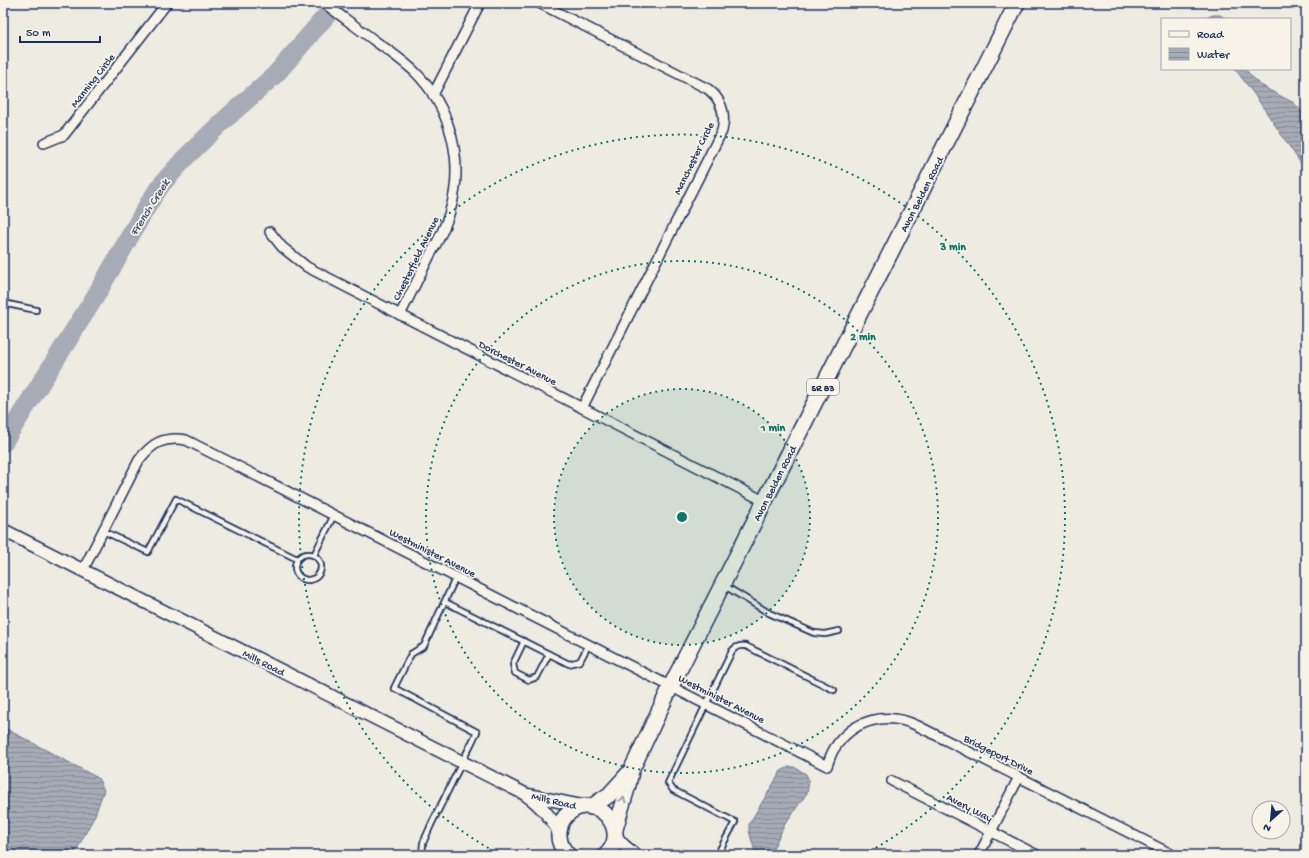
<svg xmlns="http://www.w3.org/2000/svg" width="1309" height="858" font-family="'Gochi Hand',sans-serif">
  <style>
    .water { fill: url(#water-rules); stroke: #6e7992 }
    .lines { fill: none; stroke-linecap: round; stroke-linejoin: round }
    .river { stroke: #a6abb5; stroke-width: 19 }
    .service-casing { stroke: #1b2f5e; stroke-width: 8 }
    .minor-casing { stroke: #1b2f5e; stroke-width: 12 }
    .tertiary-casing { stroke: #1b2f5e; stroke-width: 15 }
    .primary-casing { stroke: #1b2f5e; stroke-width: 18 }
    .service { stroke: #f7f3e8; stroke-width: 4.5 }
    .minor { stroke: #f7f3e8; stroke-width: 9 }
    .tertiary { stroke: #f7f3e8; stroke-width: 12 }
    .primary { stroke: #f7f3e8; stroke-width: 15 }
    .oneway { stroke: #8991a3 }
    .ring { fill: none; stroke: #0f766e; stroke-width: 2; stroke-dasharray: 2 4 }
    .labels { text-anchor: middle; stroke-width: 3.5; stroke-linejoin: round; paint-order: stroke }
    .shield { fill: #f7f3e8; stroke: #5d6a87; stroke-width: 1 }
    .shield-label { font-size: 10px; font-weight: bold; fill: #1b2f5e }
    .street-label { font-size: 11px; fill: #1b2f5e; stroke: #f7f3e8 }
    .water-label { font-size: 12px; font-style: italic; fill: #455478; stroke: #f7f3e8 }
    .centre { fill: #0f766e; stroke: #f7f3e8; stroke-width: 2 }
    .ring-label { font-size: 12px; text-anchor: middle; font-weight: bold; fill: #0f766e; stroke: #f7f3e8; stroke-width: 3.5; stroke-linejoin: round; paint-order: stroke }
  </style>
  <defs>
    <pattern id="water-rules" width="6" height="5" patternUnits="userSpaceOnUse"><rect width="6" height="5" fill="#a6abb5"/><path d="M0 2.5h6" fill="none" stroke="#868c96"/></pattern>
  </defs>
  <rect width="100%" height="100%" fill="#eeebe2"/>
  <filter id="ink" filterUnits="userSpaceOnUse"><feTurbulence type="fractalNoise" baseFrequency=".025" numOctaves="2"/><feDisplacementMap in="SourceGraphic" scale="8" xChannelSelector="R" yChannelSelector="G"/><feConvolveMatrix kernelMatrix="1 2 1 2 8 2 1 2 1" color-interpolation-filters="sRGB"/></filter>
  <g filter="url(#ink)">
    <g class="water">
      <path d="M1213 15H1220L1227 19H1208V17Z"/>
      <path d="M1235 69H1245L1258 83 1269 90 1294 103 1302 112 1306 119V171L1254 94Z"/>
      <path d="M3 727 98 778 104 790 95 815 74 855H23L3 844Z"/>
      <path d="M789 767H794L806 774 809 781 807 793 785 824 770 855H756L749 831V824L781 771Z"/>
    </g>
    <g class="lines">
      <path class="river" d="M3 443 95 297 149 203 161 185 185 158 222 122 276 74 326 16 335 3"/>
      <g class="service-casing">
        <g id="service">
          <path d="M3 303 36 310"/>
          <path d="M103 531 148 552 176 499 297 559"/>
          <circle cx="308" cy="567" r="13"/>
          <path d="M314 555 334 515"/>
          <path d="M725 586 769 613 814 633 825 634 839 631"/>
          <path d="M445 602 569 664 580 661 589 644"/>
          <path d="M524 641 513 664 515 673 529 680 537 677 549 654"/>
          <path d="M422 855 423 843 431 825 477 732 394 688 411 654 424 646 456 577"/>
          <path d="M717 855 735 822 673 790 668 783 732 651C736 646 740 645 746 646L834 690"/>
        </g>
      </g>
      <g class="minor-casing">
        <g id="minor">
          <path d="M324 3C341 16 358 28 375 41 388 50 402 60 414 71 451 107 465 162 450 211 446 226 438 241 430 255 420 275 410 295 400 315"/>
          <path d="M539 3 708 89C722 100 726 114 722 131L582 408"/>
          <path d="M433 95 480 3"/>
          <path d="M44 143 64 135 167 3"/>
          <path d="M270 232 282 247 307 267 764 501"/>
          <path d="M83 570 139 460C152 443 164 436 186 440L827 766C829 760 831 754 834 749 853 719 887 711 918 726L1171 854"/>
          <path d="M892 781 1037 855"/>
          <path d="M979 855 1019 777"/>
        </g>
      </g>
      <g class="tertiary-casing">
        <g id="tertiary">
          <path d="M3 530 525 794C540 804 550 815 559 832"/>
          <path d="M529 795 582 806"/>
          <path d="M615 836 623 845 635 855"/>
        </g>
      </g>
      <g class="primary-casing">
        <g id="primary">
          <path d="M591 807 609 795 629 773"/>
          <path d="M615 829 628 785 631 771 671 686 1017 3"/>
          <path d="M568 855C560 847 557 838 560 827 561 821 565 816 570 812 597 791 632 831 606 855"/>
        </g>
      </g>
      <use href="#service" class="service"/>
      <use href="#minor" class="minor"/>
      <use href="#tertiary" class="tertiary"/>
      <use href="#primary" class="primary"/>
    </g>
    <defs><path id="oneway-chevron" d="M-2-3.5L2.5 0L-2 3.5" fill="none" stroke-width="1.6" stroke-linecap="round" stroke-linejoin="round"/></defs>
    <use class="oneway" href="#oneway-chevron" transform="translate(623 800) rotate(-72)"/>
  </g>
  <circle cx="682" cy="517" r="128" fill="#0f766e" fill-opacity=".12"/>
  <g class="ring">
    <circle cx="682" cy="517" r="128"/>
    <circle cx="682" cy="517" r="256"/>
    <path d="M499 854A383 383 0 1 1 865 854"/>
  </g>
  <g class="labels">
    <rect class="shield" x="807" y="379" width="32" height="16" rx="3"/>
    <g class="shield-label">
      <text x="823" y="391">SR 83</text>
    </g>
    <g class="street-label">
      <text transform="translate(92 80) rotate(-52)" y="4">Manning Circle</text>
      <text transform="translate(693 158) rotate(-64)" y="4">Manchester Circle</text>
      <text transform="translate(921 194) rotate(-63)" y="4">Avon Belden Road</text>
      <text transform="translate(415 258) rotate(-64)" y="4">Chesterfield Avenue</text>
      <text transform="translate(518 362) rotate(27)" y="4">Dorchester Avenue</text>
      <text transform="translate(774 483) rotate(-63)" y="4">Avon Belden Road</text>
      <text transform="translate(433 552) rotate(27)" y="4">Westminister Avenue</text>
      <text transform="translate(264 662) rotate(27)" y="4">Mills Road</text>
      <text transform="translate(722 698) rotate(27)" y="4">Westminister Avenue</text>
      <text transform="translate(999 754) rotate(27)" y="4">Bridgeport Drive</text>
      <text transform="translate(554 800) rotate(13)" y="4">Mills Road</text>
      <text transform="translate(970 807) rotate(27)" y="4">Avery Way</text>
    </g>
    <g class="water-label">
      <text transform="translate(149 207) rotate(-58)" y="4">French Creek</text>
    </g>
  </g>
  <circle cx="682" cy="517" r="6" class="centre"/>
  <g class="ring-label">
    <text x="953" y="250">3 min</text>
    <text x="863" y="340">2 min</text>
    <text x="773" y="431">1 min</text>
  </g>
  <rect width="1309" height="858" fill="none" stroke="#f7f3e8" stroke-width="16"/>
  <rect x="8" y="8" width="1293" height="842" fill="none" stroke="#1b2f5e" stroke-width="1.5" filter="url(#ink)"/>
  <rect x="1161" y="18" width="130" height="52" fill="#f7f3e8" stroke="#9fa5b1"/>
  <rect x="1169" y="31" width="20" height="6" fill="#f7f3e8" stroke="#9fa5b1"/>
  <text x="1197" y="38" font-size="12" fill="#1b2f5e">Road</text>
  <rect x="1169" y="48" width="20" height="12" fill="url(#water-rules)" stroke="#9fa5b1"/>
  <text x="1197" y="58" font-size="12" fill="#1b2f5e">Water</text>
  <g transform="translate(1271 820) rotate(207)"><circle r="19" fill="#f7f3e8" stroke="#9fa5b1"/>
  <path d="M0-3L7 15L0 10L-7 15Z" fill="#1b2f5e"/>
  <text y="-6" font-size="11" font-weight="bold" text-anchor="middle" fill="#1b2f5e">N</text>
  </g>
  <path d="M20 36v6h80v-6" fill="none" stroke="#1b2f5e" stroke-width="2"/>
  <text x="26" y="36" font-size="12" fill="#1b2f5e" stroke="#f7f3e8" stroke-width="3" paint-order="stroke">50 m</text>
</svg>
